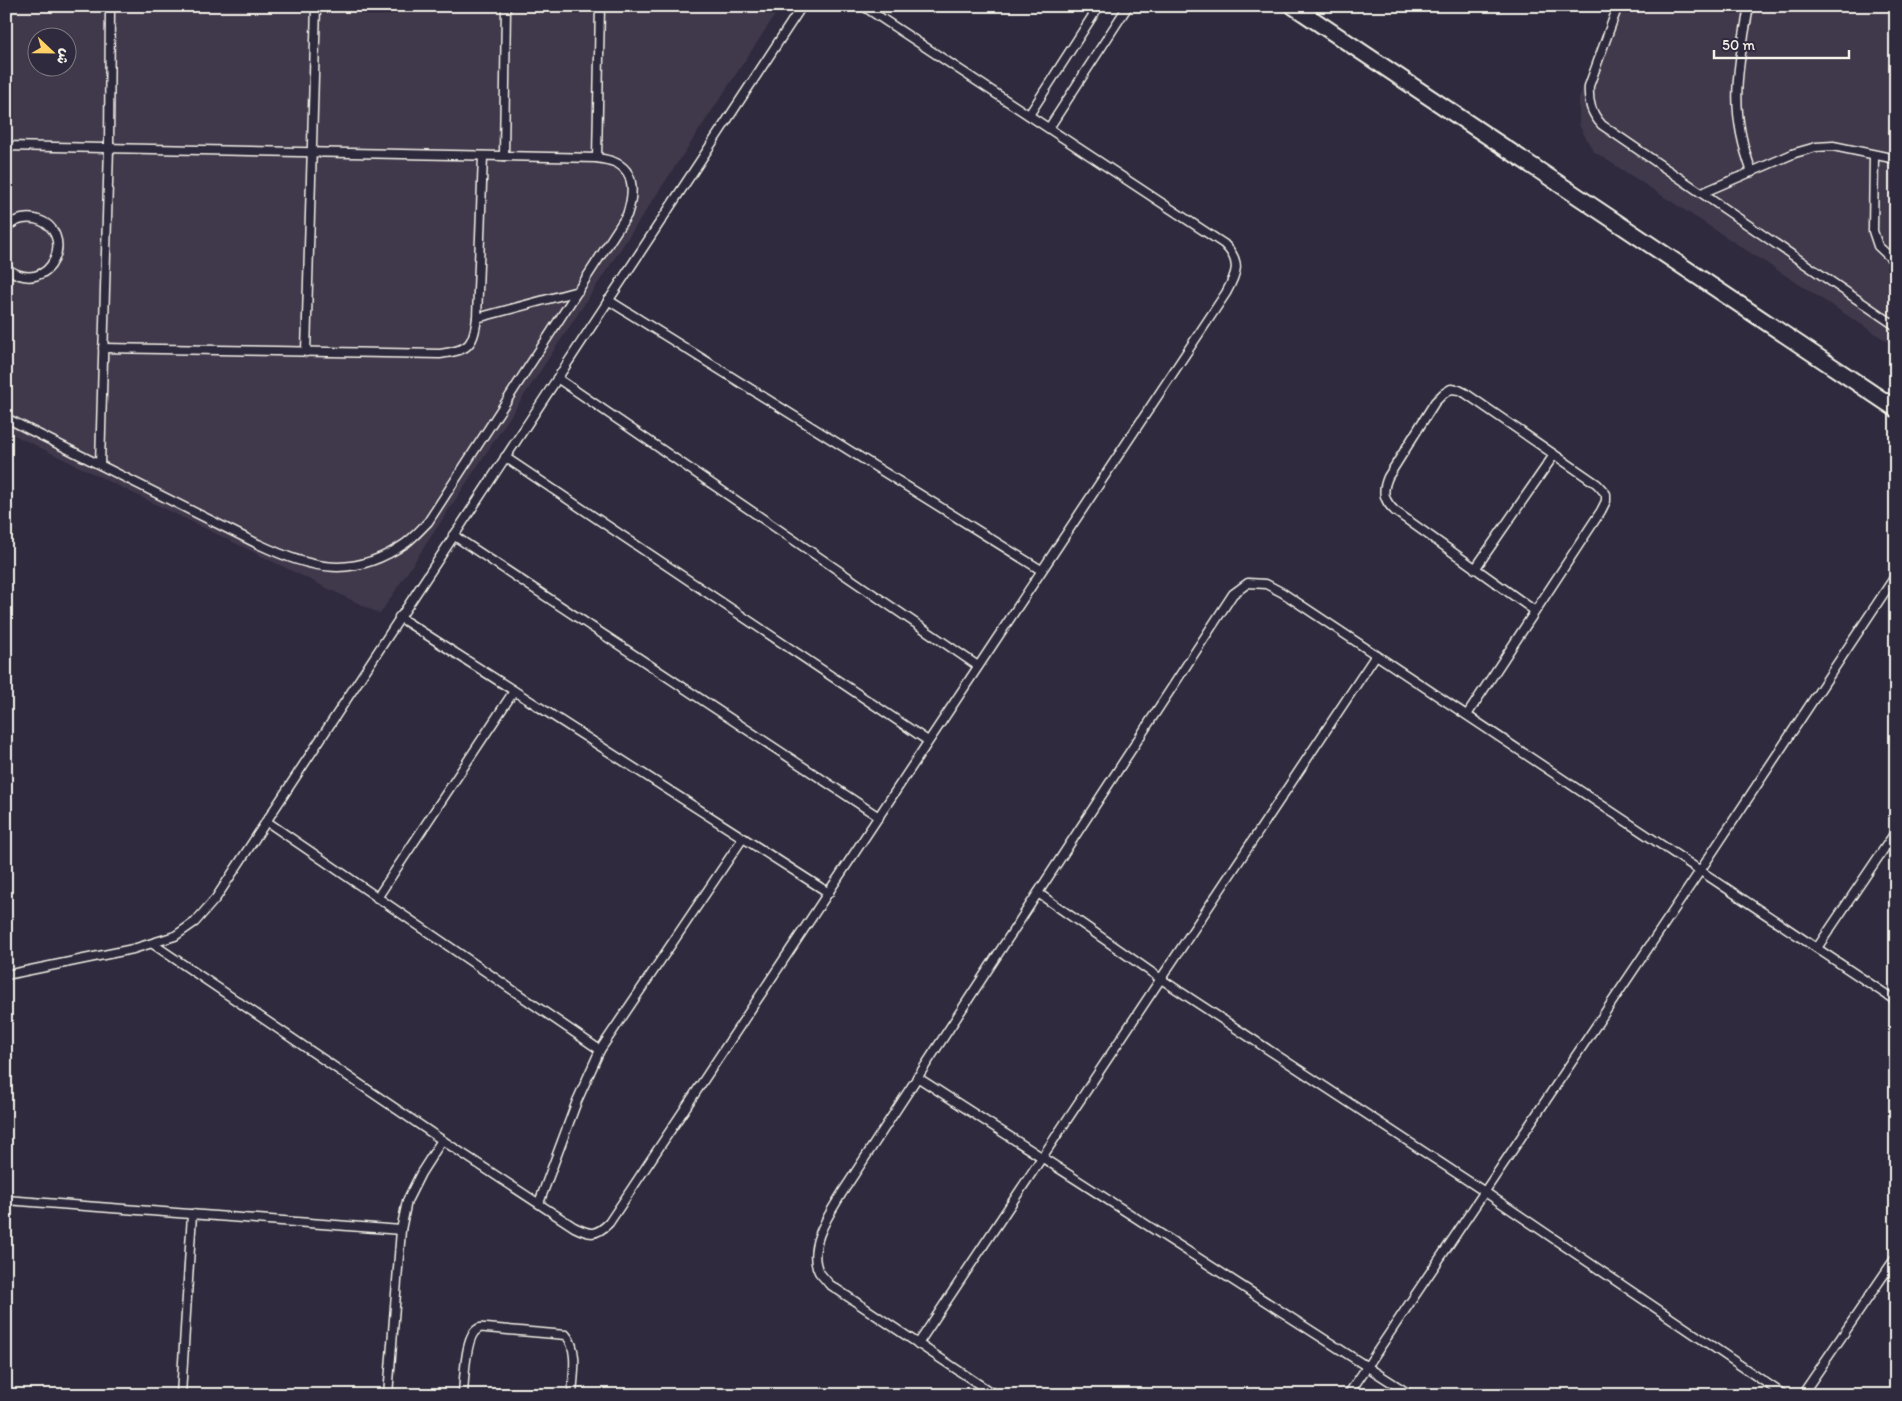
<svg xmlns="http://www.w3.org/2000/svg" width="1902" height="1401" font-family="Itim,'Playpen Sans Arabic',sans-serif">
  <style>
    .built { fill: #41384c; fill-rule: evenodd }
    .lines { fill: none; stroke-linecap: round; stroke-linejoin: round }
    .service-casing { stroke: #f4f1e8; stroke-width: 11 }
    .minor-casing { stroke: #f4f1e8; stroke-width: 19 }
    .service { stroke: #2f2a3d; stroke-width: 8 }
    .minor { stroke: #2f2a3d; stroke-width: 15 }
  </style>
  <rect width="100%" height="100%" fill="#2f2a3d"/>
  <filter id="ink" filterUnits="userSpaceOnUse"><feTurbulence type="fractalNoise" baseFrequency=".02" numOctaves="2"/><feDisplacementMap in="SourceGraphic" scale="10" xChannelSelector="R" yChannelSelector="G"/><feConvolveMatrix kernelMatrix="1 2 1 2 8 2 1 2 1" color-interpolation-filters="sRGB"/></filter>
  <g filter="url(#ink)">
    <g class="built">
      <path d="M6 6H781L380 614 6 431ZM38 38H68V68H38Z"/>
      <path d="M1613 6H1896V347L1593 151 1579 125V98Z"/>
    </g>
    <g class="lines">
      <g class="service-casing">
        <g id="service">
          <path d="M1618 6 1589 86C1588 102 1591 113 1602 125L1896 326"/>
          <path d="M1749 6C1738 71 1728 108 1752 172"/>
          <path d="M1029 115 1099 6"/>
          <path d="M1049 128 1128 6"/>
          <path d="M6 146 597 158C603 159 609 160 614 162 637 171 633 197 627 215L428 522C421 529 414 537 406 543 353 580 312 569 258 544L6 418"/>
          <path d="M1874 155 1873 231 1878 246 1896 263"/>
          <path d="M504 156 506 6"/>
          <path d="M597 158 600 6"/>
          <path d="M1702 193 1795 153 1816 147 1833 146 1896 159"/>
          <path d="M6 228C14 220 24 217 35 219 79 229 52 301 6 268"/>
          <path d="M608 300 1041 570"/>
          <path d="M477 318 578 291"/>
          <path d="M103 348 440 354C468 350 473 347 477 318L483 156"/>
          <path d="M306 352 316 6"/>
          <path d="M557 378 978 666"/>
          <path d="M505 457 928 741"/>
          <path d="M100 465 109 147 110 6"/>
          <path d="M453 535 879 817"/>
          <path d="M1475 569 1554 455"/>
          <path d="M399 617 829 893"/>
          <path d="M1467 715 1601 511 1606 501V494L1597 484 1465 393 1459 390 1451 389 1443 394 1435 402 1388 477C1382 491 1383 500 1395 511L1535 611"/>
          <path d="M266 821 600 1050"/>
          <path d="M1038 893 1161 979 1485 1192 1784 1395"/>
          <path d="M377 898 514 691"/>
          <path d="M153 944 442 1140 574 1227C590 1235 596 1236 609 1223L1226 293C1237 273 1242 262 1224 244L863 6"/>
          <path d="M1817 948 1896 831"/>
          <path d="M6 975 133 949 175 936 195 922 216 898 802 6"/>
          <path d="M917 1077 1411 1395"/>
          <path d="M6 1200 401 1230"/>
          <path d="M539 1203 577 1101 600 1050 743 838"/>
          <path d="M918 1344 1376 655"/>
          <path d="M181 1395 192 1214"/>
          <path d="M388 1395 401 1230 407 1201 421 1173 442 1140"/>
          <path d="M463 1395C464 1381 465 1335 478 1329 480 1327 483 1328 486 1328L566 1335C579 1350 573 1376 572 1395"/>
          <path d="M995 1395 829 1284C826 1280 822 1276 819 1272 806 1247 830 1213 842 1193L1233 594 1248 583 1266 584 1283 593 1896 1001"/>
          <path d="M1348 1395 1700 871 1896 575"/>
          <path d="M1802 1395 1896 1257"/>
        </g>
      </g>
      <g class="minor-casing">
        <path id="minor" d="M1293 6 1896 409"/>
      </g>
      <use href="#service" class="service"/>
      <use href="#minor" class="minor"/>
    </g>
  </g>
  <rect width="1902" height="1401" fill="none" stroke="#2f2a3d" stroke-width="25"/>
  <rect x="12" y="12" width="1877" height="1376" fill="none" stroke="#f4f1e8" stroke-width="2" filter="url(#ink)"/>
  <g transform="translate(52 52) rotate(112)"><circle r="24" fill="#2f2a3d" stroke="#7e7a81"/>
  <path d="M0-4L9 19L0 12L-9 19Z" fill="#ffd166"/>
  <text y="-8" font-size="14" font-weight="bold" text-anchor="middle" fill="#f4f1e8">ش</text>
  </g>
  <path d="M1714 50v8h135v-8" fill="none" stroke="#f4f1e8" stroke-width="2.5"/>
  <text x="1722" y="50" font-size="15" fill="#f4f1e8" stroke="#2f2a3d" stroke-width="4" paint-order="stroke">50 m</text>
</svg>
